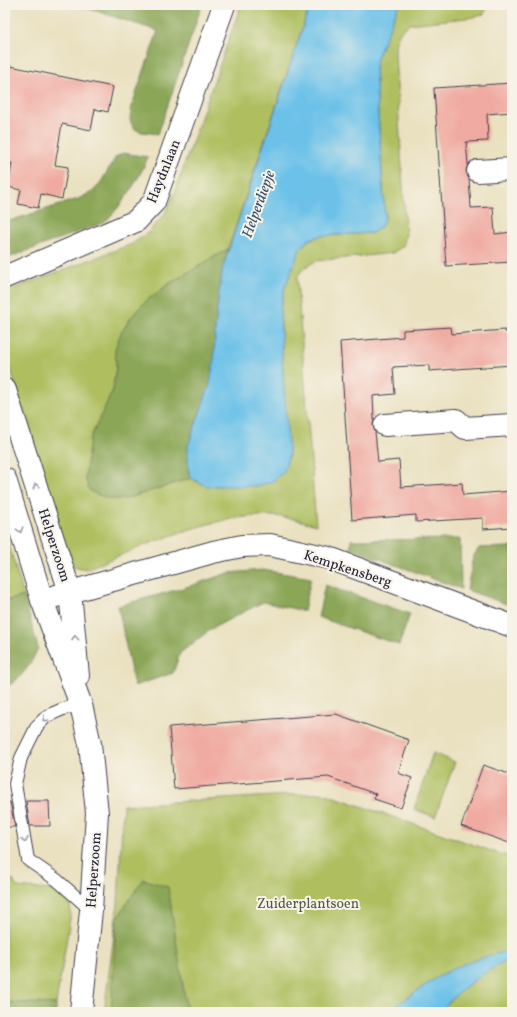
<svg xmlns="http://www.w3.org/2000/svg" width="517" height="1017" font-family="Vollkorn,serif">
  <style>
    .green { fill: #afbf61; stroke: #68704e }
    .forest { fill: #8ba657; stroke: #566449 }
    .water { fill: #6cc1e9; stroke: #477292 }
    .building { fill: #f0aaa1 }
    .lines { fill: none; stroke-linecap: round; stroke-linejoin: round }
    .lane-casing { stroke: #403f4f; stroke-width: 14 }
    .street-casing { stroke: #403f4f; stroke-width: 24 }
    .secondary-casing { stroke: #403f4f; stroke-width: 24 }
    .lane { stroke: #fff; stroke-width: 12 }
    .street { stroke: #fff; stroke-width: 22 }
    .secondary { stroke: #fff; stroke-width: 22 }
    .oneway { stroke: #9c9ca7 }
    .labels { text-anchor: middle; stroke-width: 4; stroke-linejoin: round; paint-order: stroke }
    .street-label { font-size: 14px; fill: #22223b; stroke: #f7f3e8 }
    .park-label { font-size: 14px; fill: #535948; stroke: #f7f3e8 }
    .water-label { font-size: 15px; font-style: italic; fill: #38526f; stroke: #f7f3e8 }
  </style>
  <rect width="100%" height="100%" fill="#f7f3e8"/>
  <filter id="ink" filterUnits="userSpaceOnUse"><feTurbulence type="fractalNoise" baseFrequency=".025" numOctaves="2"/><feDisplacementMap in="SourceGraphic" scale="8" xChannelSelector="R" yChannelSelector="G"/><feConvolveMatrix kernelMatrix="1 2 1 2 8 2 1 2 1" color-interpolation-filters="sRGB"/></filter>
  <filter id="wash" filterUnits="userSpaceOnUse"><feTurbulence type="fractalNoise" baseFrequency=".012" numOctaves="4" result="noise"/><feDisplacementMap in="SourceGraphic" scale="16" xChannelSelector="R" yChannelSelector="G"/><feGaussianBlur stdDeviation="0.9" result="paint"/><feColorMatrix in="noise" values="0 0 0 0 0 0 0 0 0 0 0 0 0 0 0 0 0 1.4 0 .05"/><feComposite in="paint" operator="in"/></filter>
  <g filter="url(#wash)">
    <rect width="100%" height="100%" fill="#eae1c0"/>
    <g class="green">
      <path d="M241 5H310L228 249 170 283 147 300 132 316 121 333 115 349 116 366 113 390 90 439 125 499 191 478 206 486 283 373 280 309 285 287 300 249 308 240 320 236 372 233 385 218 375 69 377 58 397 9 400 5H488L484 14 476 17 409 24 400 32 396 41 395 53 406 236 403 246 393 253 316 261C307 266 300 269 297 279L316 525C302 521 288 517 274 516 212 513 143 547 86 569L73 566 64 555 5 349V293L9 290 132 244 149 232 164 215 175 191Z"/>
      <path d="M5 532 24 596 5 601Z"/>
      <path d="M433 753 455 762 435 817 414 809Z"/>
      <path d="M323 793 512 858V1012H104L118 903 123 805Z"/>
      <path d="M12 879 17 887 62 891 69 900 71 913 56 1004 5 1002V880Z"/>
    </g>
    <g class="forest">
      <path d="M78 5H202L158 134 142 132 134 129 130 120 131 108 158 31Z"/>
      <path d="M123 153 148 157C138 181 124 203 105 222L5 259V221L6 222 78 199 92 192 99 185 116 157Z"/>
      <path d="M228 249C221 276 217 303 215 330 214 349 215 367 210 385 201 416 180 445 191 478L125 499H109L98 495 89 490 85 478 90 439 113 390 116 366 115 349 121 333 132 316 147 300 170 283Z"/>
      <path d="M460 539 461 589 350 548 351 540Z"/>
      <path d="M512 547V606L467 590 473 557 479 548Z"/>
      <path d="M263 570 311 578 304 611 263 602 211 629 180 653 173 673 134 686 118 606 190 586 228 573Z"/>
      <path d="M325 585 410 614 399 645 318 617Z"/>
      <path d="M24 596 38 648C30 666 22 678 5 688V601Z"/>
      <path d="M143 879 168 887 187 1012H111L116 920Z"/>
      <path d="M5 1002 56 1004V1012H5Z"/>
    </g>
    <g class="water">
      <path d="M310 5H400L397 9 377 58 375 69 385 217 381 227 372 233 320 236 308 240 300 249 285 287 280 309 283 373 289 455 284 472 271 482 258 486H206L191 478 188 468V446L210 384 214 359 215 330 219 292 223 267Z"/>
      <path d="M512 950V958C481 974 463 986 440 1012H390L393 1008C414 993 436 976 461 965 478 958 495 954 512 950Z"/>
    </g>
    <g id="blocks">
      <g class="building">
        <path d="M5 65 113 87 108 112 95 109 91 130 62 124 55 165 68 167 62 199 41 194 38 208 18 204 21 190 8 187 12 163 5 162Z"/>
        <path d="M512 83V112L487 114 488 141 466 142 468 164 466 171 469 179 471 208 493 207 495 234 512 232V262L446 266 434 88Z"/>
        <path d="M451 327 452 334 505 330V332L512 331V365L429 371V365L393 367 395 394 373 396 374 419 373 425 375 432 378 462 399 460 401 487 462 483 463 495 512 491V527L483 529V518L416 522V515L352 520 340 342 403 337V330Z"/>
        <path d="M336 714 409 740 398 773 412 778 401 808 374 799 376 794 328 777 174 789 169 727Z"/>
        <path d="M483 765 512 775V844L461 826Z"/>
        <path d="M26 801H49L50 826H30Z"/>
        <path d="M5 802H10L15 827H5Z"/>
      </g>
    </g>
  </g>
  <g filter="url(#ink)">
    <use href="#blocks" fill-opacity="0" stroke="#403f4f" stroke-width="1"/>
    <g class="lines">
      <g class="lane-casing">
        <path id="lane" d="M81 705 63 709 47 716 37 726 21 758 15 784 28 860 57 880 91 910"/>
      </g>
      <g class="street-casing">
        <g id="street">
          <path d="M478 171 512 169"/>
          <path d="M5 277 136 221 154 202 224 5"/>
          <path d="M385 425 456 420 465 428 512 425"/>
          <path d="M42 600 213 552 242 546 270 545 329 558 512 626"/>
        </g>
      </g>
      <g class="secondary-casing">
        <g id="secondary">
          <path d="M5 390 70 592 78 676"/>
          <path d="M5 479 42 600 81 705 90 744 97 813 91 910 81 1012"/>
        </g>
      </g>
      <use href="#lane" class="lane"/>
      <use href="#street" class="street"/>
      <use href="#secondary" class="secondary"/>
    </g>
    <defs><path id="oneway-chevron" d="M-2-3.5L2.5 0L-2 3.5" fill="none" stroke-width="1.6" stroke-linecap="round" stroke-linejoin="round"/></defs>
    <g class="oneway">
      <use href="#oneway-chevron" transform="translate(36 486) rotate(-108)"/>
      <use href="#oneway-chevron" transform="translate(20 530) rotate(73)"/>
      <use href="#oneway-chevron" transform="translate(75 638) rotate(-95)"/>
      <use href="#oneway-chevron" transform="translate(45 719) rotate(140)"/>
      <use href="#oneway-chevron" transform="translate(25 840) rotate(80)"/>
    </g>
  </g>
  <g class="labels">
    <g class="street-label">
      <text transform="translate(163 171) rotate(-68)" y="5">Haydnlaan</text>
      <text transform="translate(55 545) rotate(72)" y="5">Helperzoom</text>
      <text transform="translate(348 568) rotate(18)" y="5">Kempkensberg</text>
      <text transform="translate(93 870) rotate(-86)" y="5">Helperzoom</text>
    </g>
    <g class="park-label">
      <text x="308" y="908">Zuiderplantsoen</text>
    </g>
    <g class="water-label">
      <text transform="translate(258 204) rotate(-70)" y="5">Helperdiepje</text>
    </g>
  </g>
  <rect width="517" height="1017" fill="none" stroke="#f7f3e8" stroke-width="20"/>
</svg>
